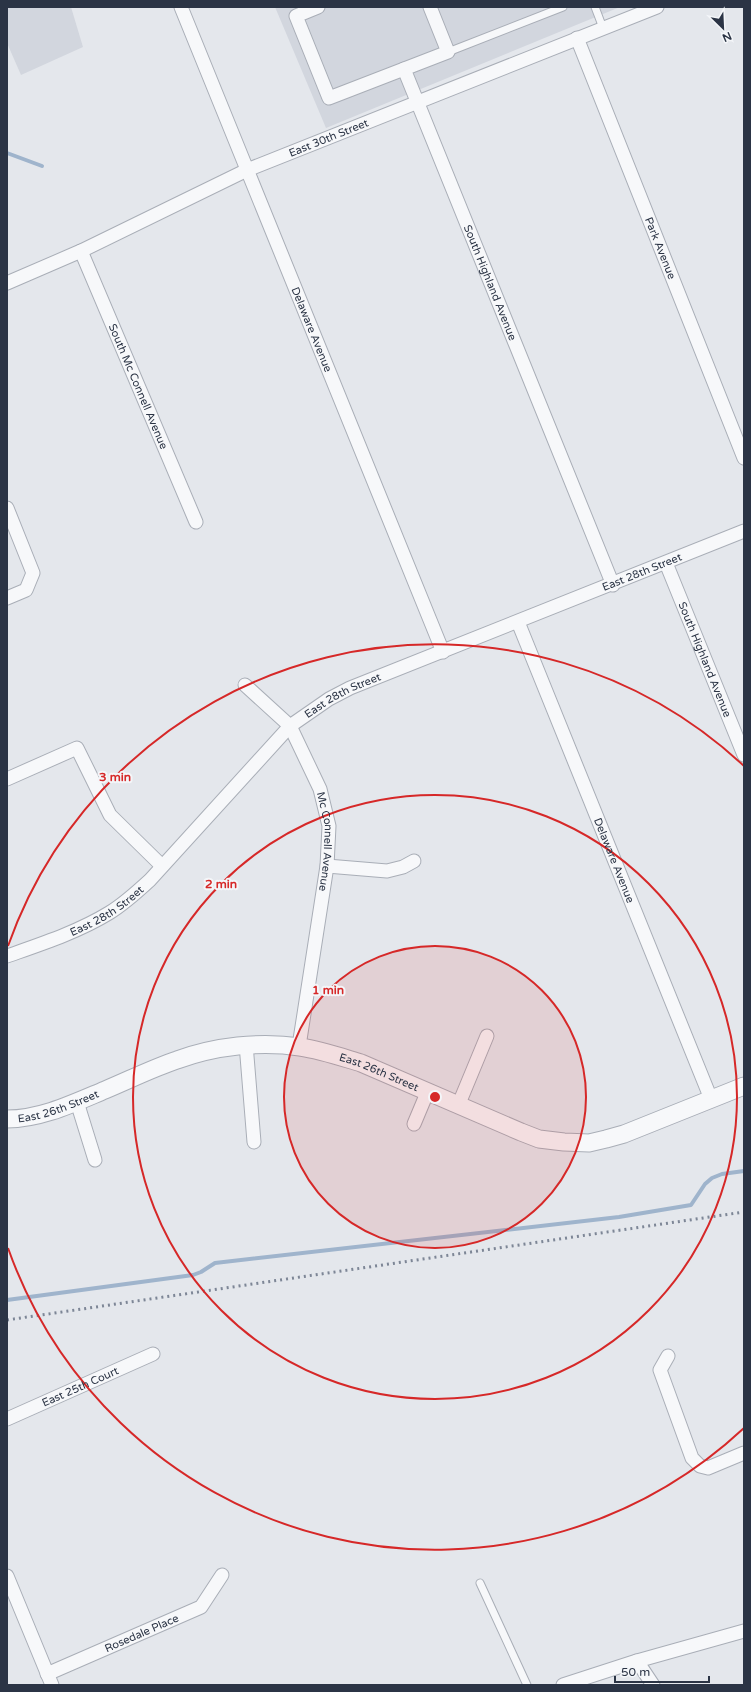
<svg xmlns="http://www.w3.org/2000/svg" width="751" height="1692" font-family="'Varela Round',sans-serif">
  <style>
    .built { fill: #d2d6de }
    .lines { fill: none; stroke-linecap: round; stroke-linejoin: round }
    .stream { stroke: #9fb4cc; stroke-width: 4 }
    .service-casing { stroke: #a9aeb7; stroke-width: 9 }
    .minor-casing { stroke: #a9aeb7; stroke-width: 15 }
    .tertiary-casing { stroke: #a9aeb7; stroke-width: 19 }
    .service { stroke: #f7f8fa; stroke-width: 7 }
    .minor { stroke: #f7f8fa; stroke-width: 13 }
    .tertiary { stroke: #f7f8fa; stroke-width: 17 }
    .rail { stroke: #7d8696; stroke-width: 3; stroke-dasharray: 2 4; stroke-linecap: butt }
    .ring { fill: none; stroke: #d62828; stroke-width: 2 }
    .labels { text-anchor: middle; stroke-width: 4; stroke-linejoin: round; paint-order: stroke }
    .street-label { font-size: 11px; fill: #2b3445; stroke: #f4f6f9 }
    .centre { fill: #d62828; stroke: #f4f6f9; stroke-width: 2 }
    .ring-label { font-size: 12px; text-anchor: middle; font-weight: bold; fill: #d62828; stroke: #f4f6f9; stroke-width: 4; stroke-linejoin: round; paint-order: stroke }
  </style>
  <rect width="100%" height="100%" fill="#e4e7ec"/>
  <g class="built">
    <path d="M7 7H71L83 47 21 75 7 43Z"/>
    <path d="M275 7H620L326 128Z"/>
  </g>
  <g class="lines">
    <g class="stream">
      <path d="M7 153 42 166"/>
      <path d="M7 1300 193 1275 201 1272 215 1263 619 1217 691 1205 705 1184 712 1178 722 1174 744 1171"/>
    </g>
    <g class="service-casing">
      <g id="service">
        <path d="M595 7 603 28"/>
        <path d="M448 52 563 7"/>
        <path d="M480 1583 527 1685"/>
      </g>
    </g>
    <g class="minor-casing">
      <g id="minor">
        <path id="s1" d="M181 7 443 652"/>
        <path d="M318 7 296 16 329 98 404 69"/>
        <path id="s2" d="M430 7 448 52 404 69 613 585"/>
        <path id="s3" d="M577 38 744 458"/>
        <path id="s4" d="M81 251 196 522"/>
        <path id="s5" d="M7 283 81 251 247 170 657 7"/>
        <path d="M7 508 33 573 26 590 7 598"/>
        <path id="s6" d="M666 563 744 755"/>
        <path id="s7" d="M518 622 711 1099"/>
        <path id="s8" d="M245 685 290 726 320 789 329 826 327 866 299 1046"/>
        <path d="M7 779 77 748 110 815 162 866"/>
        <path d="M327 866 387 871 403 867 414 861"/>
        <path id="s9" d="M7 956C41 944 78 932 109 913 124 904 137 892 150 880L290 726 329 699 350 688 744 531"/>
        <path d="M246 1044 254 1142"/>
        <path d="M77 1102 95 1160"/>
        <path d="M458 1106 487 1036"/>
        <path d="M414 1124 427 1093"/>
        <path d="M668 1356 660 1370 692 1458 700 1466 708 1468 744 1453"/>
        <path id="s10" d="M7 1419 153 1354"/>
        <path d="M7 1576 52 1685"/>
        <path d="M637 1661 653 1685"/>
        <path id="s11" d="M47 1674 201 1607 222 1575"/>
        <path d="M563 1685 637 1661 744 1631"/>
      </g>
    </g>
    <g class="tertiary-casing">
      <g id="tertiary">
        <path id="s12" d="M7 1119C41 1119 74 1103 105 1090 129 1080 153 1068 177 1060 215 1046 260 1041 300 1047 321 1050 341 1057 361 1063L521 1132 539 1139 564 1142 589 1143 606 1139 624 1134 744 1086"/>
      </g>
    </g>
    <use href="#service" class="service"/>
    <use href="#minor" class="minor"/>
    <use href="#tertiary" class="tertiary"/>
    <path class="rail" d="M7 1320 744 1212"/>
  </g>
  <circle cx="435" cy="1097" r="151" fill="#d62828" fill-opacity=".12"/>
  <g class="ring">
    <circle cx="435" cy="1097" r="151"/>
    <circle cx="435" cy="1097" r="302"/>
    <path d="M744 1428A453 453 0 0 1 8 1248M8 946A453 453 0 0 1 744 766"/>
  </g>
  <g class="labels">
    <g class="street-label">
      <text dy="4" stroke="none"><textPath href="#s5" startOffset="353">East 30th Street</textPath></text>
      <text dy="4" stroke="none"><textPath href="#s3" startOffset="226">Park Avenue</textPath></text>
      <text dy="4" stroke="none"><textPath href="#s2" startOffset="326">South Highland Avenue</textPath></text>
      <text dy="4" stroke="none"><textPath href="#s1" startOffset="348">Delaware Avenue</textPath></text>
      <text dy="4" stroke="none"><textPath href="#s4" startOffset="147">South Mc Connell Avenue</textPath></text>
      <text dy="4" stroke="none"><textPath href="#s9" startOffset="757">East 28th Street</textPath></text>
      <text dy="4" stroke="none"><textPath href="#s6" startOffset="104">South Highland Avenue</textPath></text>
      <text dy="4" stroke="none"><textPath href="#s9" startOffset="433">East 28th Street</textPath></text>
      <text dy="4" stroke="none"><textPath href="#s8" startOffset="184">Mc Connell Avenue</textPath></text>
      <text dy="4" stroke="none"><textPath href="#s7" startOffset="257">Delaware Avenue</textPath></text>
      <text dy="4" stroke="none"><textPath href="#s9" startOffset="110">East 28th Street</textPath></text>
      <text dy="4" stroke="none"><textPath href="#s12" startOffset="389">East 26th Street</textPath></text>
      <text dy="4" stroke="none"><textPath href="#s12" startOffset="53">East 26th Street</textPath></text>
      <text dy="4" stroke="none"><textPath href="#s10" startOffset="80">East 25th Court</textPath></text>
      <text dy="4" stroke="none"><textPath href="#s11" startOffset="103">Rosedale Place</textPath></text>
    </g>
  </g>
  <circle cx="435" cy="1097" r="6" class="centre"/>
  <g class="ring-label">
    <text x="115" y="781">3 min</text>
    <text x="221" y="888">2 min</text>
    <text x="328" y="994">1 min</text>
  </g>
  <rect width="751" height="1692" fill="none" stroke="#2b3445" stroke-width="16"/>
  <g transform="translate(723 28) rotate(156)" stroke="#f4f6f9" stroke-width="3" paint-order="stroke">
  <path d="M0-3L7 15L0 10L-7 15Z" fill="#2b3445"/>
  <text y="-6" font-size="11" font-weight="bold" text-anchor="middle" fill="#2b3445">N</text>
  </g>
  <path d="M615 1676v6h94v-6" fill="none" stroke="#2b3445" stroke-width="2"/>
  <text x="621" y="1676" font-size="12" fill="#2b3445" stroke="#f4f6f9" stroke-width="3" paint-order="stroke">50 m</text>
</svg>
